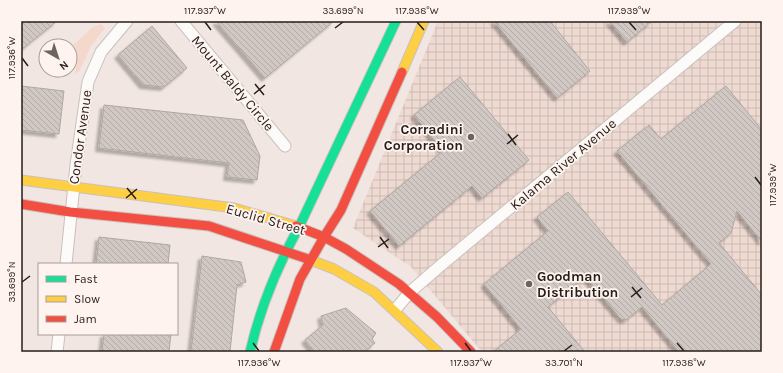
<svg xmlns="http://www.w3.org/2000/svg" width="783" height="373" font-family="Karla,sans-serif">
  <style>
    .industrial { fill: url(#industrial-grid) }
    .grass { fill: #f4d8cc }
    .building { fill: url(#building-back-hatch); stroke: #afa7a3; filter: url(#shadow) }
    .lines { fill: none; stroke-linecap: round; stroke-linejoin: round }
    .street-casing { stroke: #c9c1bd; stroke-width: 13 }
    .fast-casing { stroke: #c9c1bd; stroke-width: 11 }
    .slow-casing { stroke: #c9c1bd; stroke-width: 11 }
    .jam-casing { stroke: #c9c1bd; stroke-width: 11 }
    .street { stroke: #fdfbfa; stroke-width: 11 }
    .fast { stroke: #16e098; stroke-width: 9 }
    .slow { stroke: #ffcf43; stroke-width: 9 }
    .jam { stroke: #f24e42; stroke-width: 9 }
    .ticks { fill: none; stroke: #251e1b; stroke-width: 1.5 }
    .poi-dot { fill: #6c6460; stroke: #fef3ee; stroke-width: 1.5 }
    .labels { text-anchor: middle; stroke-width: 3.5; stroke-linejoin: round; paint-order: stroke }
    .street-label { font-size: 14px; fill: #251e1b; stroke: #fef3ee }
    .poi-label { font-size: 14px; font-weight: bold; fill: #251e1b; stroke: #fef3ee; text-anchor: end }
    .neatline { fill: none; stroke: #251e1b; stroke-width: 1.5 }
    .ticks-label { font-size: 10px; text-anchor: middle; fill: #251e1b }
  </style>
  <defs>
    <pattern id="industrial-grid" width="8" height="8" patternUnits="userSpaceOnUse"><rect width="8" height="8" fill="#eedad1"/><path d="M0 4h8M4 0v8" fill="none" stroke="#ccbbb3"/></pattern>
    <pattern id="building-back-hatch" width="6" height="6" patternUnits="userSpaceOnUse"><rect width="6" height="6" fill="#d1c8c4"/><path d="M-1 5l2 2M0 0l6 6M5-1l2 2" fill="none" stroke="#b3aba8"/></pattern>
    <filter id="shadow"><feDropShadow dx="-3.5" dy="3.5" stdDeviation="1" flood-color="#0004"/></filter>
  </defs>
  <rect width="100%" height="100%" fill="#f1e6e1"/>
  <path class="industrial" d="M438 21H762V352H482L411 267 353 228Z"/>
  <path class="grass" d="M101 24 105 28 91 46 80 70 75 74 77 62 71 47 93 27Z"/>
  <g class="building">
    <path d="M21 21H57L21 50Z"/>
    <path d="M216 21H334L265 78Z"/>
    <path d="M494 21H550L590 71 557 98Z"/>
    <path d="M609 21H652L627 42Z"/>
    <path d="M152 26 187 68 164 87 143 85 118 55Z"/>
    <path d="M460 77 529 160 482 198 472 186 399 246 370 211 443 151 414 115Z"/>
    <path d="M21 86 64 91 59 134 21 130Z"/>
    <path d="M726 86 762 130V242L737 211 731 233 719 243 762 295V352H679L642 307 626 320 621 319 585 276 548 307 585 352H493L521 329 484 284 548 231 537 217 568 192 662 305 711 264 617 151 649 125 661 139Z"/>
    <path d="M104 105 243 120 260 156 257 180 227 177 229 163 99 148Z"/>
    <path d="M99 237 170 245 168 264H96Z"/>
    <path d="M202 256 241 262 246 282 237 285 230 352H191Z"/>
    <path d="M346 308 376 333 372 339 375 343 364 352H314L305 340 323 325 321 316Z"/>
    <path d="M104 334H171L169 352H102Z"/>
  </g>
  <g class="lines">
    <g class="street-casing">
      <g id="street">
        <path d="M181 21 285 146"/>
        <path d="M66 264 76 165 88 82 101 52 127 21"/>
        <path d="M395 310 410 292 440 266 735 21"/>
        <path d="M57 352 59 334"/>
      </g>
    </g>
    <g class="fast-casing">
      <g id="fast">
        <path d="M299 227 396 21"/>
        <path d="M250 352C260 308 277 267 299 227"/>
      </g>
    </g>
    <g class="slow-casing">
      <g id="slow">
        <path d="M402 72 424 21"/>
        <path d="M21 180 234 208 296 226"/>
        <path d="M308 259 334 269 374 292 438 352"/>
      </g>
    </g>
    <g class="jam-casing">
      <g id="jam">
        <path d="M21 204 70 212 209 226 308 259"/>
        <path d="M296 226 324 237 346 249 399 284 437 317 471 352"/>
        <path d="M324 237 341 210 402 72"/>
        <path d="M274 352 300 279 324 237"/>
      </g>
    </g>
    <use href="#street" class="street"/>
    <use href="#fast" class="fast"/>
    <use href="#slow" class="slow"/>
    <use href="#jam" class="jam"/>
  </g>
  <path class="ticks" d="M205 22 211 30M417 22 424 30M629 22 636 30M335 28 343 22M22 58 28 66M255 84 264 95M254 94 265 85M508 134 516 145M507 144 518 135M755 177 761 185M127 188 136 199M126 198 137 189M380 237 388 248M378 247 389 239M22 282 30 276M632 287 641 298M631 297 642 288M253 343 259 351M465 343 471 351M677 343 684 351M564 351 572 345"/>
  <g class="poi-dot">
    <circle cx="471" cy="137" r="4"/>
    <circle cx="529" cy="284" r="4"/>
  </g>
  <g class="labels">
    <g class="street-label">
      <text transform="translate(233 83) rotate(50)" y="5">Mount Baldy Circle</text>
      <text transform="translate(80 137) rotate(-82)" y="5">Condor Avenue</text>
      <text transform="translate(563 164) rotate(-40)" y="5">Kalama River Avenue</text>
      <text transform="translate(266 219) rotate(16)" y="5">Euclid Street</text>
    </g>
    <g class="poi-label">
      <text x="463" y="134">Corradini<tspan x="463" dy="16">Corporation</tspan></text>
      <text x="537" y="281" text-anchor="start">Goodman<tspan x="537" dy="16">Distribution</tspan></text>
    </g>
  </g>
  <rect width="783" height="373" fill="none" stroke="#fef3ee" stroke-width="44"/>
  <rect x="38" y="263" width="140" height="72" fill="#fef3ee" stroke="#a79e9a"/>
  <rect x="46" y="276" width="20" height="6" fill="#16e098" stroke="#a79e9a"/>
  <text x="74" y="283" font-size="12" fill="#251e1b">Fast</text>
  <rect x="46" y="296" width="20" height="6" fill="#ffcf43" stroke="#a79e9a"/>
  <text x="74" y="303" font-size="12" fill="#251e1b">Slow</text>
  <rect x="46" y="316" width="20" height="6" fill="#f24e42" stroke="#a79e9a"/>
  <text x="74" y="323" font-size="12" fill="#251e1b">Jam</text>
  <g transform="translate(58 58) rotate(141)"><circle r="19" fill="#fef3ee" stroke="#a79e9a"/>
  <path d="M0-3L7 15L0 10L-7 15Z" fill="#6c6460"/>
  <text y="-6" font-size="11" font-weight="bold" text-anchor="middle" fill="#251e1b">N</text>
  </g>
  <rect x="22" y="22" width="739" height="329" class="neatline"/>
  <g class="ticks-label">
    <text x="205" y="14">117.937°W</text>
    <text x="343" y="14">33.699°N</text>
    <text x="417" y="14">117.938°W</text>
    <text x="629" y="14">117.939°W</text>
    <text transform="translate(11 58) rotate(-90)" y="4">117.936°W</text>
    <text transform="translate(772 185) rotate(-90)" y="4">117.939°W</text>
    <text transform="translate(11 282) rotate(-90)" y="4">33.699°N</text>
    <text x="259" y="366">117.936°W</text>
    <text x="471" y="366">117.937°W</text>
    <text x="564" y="366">33.701°N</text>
    <text x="684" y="366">117.938°W</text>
  </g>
</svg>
